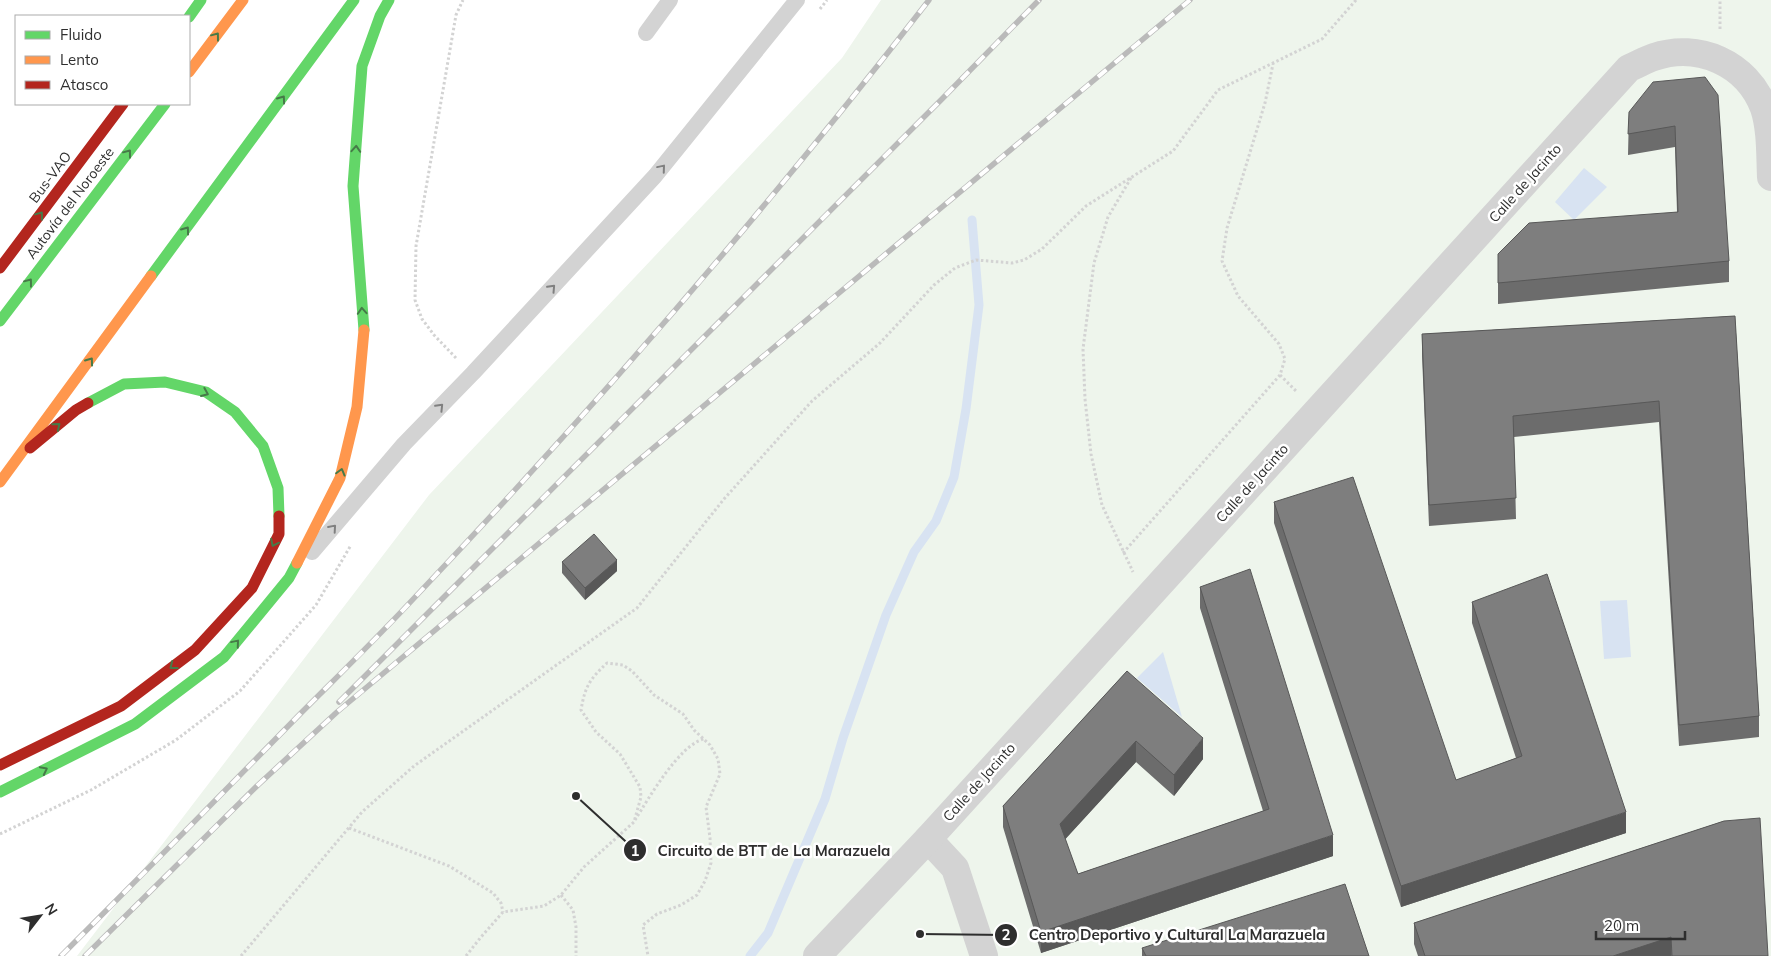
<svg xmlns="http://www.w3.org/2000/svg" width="1771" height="956" font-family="Mulish,sans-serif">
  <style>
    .green { fill: #eef5ec }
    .water { fill: #d8e3f2 }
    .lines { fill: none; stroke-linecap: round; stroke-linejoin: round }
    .stream { stroke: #d8e3f2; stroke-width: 9 }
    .path { stroke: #d3d3d3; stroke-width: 3; stroke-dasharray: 2.5 2.5; stroke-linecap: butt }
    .lane { stroke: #d3d3d3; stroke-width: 16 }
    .street { stroke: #d3d3d3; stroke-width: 28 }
    .fast { stroke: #63d668; stroke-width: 11 }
    .slow { stroke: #ff974d; stroke-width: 11 }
    .jam { stroke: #b3261e; stroke-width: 11 }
    .rail-casing { stroke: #bababa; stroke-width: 5.5 }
    .rail { stroke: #fff; stroke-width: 4; stroke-dasharray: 11; stroke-linecap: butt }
    .wall { fill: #6c6c6c }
    .shaded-wall { fill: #585858 }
    .building { fill: #7e7e7e; stroke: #585858 }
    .oneway { stroke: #467a48 }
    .oneway2 { stroke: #808080 }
    .labels { text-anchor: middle; stroke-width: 5; stroke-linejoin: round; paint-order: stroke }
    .street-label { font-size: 14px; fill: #2e2e2e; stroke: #fff }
    .leader { fill: none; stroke: #2e2e2e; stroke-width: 2 }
    .callout-dot { fill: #2e2e2e; stroke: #fff; stroke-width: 2 }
    .mark-label { font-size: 15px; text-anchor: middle; font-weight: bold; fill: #fff }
    .callout-label { font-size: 15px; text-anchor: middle; font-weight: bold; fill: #2e2e2e; stroke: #fff; stroke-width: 5; stroke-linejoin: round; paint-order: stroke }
  </style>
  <rect width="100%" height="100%" fill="#fff"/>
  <path class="green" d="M881 0H1771V956H77L429 495 842 58Z"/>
  <g class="water">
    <path d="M1584 168 1607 187 1574 220 1555 202Z"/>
    <path d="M1627 600 1631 657 1604 659 1600 601Z"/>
    <path d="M1163 652 1182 717 1137 678Z"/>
  </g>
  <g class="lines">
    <path class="stream" d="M750 956 768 933 825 799 843 738 886 615 914 552 936 521 954 477 966 409 979 305 972 220"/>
    <g class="path">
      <path d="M820 9 827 0"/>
      <path d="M1720 29V0"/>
      <path d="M1131 178 1108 217 1094 263 1083 349 1085 399 1091 454 1102 505 1133 572"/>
      <path d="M456 358 434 335 422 319 415 300 416 246 456 15 463 0"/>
      <path d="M1280 375 1297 392"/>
      <path d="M1123 553 1280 375 1285 359 1279 344 1238 296 1222 261 1227 228 1265 103 1273 64"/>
      <path d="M635 820C649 798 679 745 704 739"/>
      <path d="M349 828 449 866 493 893 501 903 503 912"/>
      <path d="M0 834 91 790 176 740 240 691 316 605 351 545"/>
      <path d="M561 895 573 910 576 927V956"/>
      <path d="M241 956 362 812 414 766 637 608 724 499 812 401 880 343 934 285 955 268 976 260 1012 263 1024 260 1042 249 1086 206 1173 151 1218 90 1322 39 1356 0"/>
      <path d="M466 956 481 937 503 912 544 906 561 895 584 867 634 822 641 797 640 787 620 754 596 732 581 710C585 686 590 679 607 663L623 665 632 671 654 695 683 714 694 730 710 745 718 759 720 774 706 807 710 838 711 863 705 881 697 895 681 905 657 914 643 925 648 956"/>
    </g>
    <g class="lane">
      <path d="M646 33 670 0"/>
      <path d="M312 552 404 444 473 373 655 176 797 0"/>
    </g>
    <g class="street">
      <path d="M928 839 955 868 984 956"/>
      <path d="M817 956 928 839 1629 68C1637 65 1645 60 1654 57 1698 42 1747 63 1764 108 1771 129 1770 155 1771 177"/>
    </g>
    <g class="fast">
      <path d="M189 17 201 0"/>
      <path d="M151 276 354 0"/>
      <path d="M0 321 165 104"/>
      <path d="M364 330 353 186 362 66 380 16 389 0"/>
      <path d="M88 403 124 384 165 382 206 392 235 412 263 446 278 488 279 516"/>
      <path d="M0 792 135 724 224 657 289 578 297 563"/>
    </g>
    <g class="slow">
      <path d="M189 72 243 0"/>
      <path d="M0 482 151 276"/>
      <path d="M297 563 340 478 357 407 364 330"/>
    </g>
    <g class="jam">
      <path d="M0 268 123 104"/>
      <path d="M30 448 76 410 88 403"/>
      <path d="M0 765 121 706 195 650 252 588 279 534V516"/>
    </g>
    <g class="rail-casing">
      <g id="rail">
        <path d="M339 702 941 100 1039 0"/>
        <path d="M61 956C142 875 223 793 303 711 341 673 380 635 417 595 597 405 769 207 929 0"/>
        <path d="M85 956 258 785 337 712 1190 0"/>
      </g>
    </g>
    <use href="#rail" class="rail"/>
  </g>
  <g class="wall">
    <path d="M1705 77 1729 261V282L1498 304V254L1677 212 1675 147 1628 155 1629 112Z"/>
    <path d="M1735 316 1759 716V737L1679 746 1659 422 1514 437 1516 519 1429 526 1422 355V334Z"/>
    <path d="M1274 502 1456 780 1516 758 1472 623V602L1626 833 1401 907 1274 523Z"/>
    <path d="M562 562 617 571 585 600 562 573Z"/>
    <path d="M1200 587 1333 856 1041 953 1003 827V806L1127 671 1203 759 1174 796 1136 762 1065 839 1078 874 1263 811 1200 608Z"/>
    <path d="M1724 821 1768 956H1418L1414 944V923Z"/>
    <path d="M1142 948 1369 956H1142Z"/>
  </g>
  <g class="shaded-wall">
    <path d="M617 560V571L585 600V588Z"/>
    <path d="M1203 738V759L1174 796V775Z"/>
    <path d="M1136 741V762L1060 845V824Z"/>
    <path d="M1626 812V833L1401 907V886Z"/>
    <path d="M1333 835V856L1041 953V932Z"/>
    <path d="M1671 937V956H1613Z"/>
  </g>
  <g class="building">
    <path d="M1705 77 1718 95 1729 261 1498 283V254L1529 223 1678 212 1675 126 1628 134 1629 112 1653 82Z"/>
    <path d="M1735 316 1759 716 1679 725 1659 401 1513 416 1516 498 1429 505 1422 334Z"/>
    <path d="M1353 477 1456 780 1522 756 1472 602 1547 574 1626 812 1401 886 1274 502Z"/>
    <path d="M594 534 617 560 585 588 562 562Z"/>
    <path d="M1250 569 1333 835 1041 932 1003 806 1127 671 1203 738 1174 775 1136 741 1060 824 1078 874 1269 809 1200 587Z"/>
    <path d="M1760 818 1768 956H1672L1671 937 1613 956H1425L1414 923 1724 821Z"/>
    <path d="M1345 884 1369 956H1146L1142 948Z"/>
  </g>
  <defs><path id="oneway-chevron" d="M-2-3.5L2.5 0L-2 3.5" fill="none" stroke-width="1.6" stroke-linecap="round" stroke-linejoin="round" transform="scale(1.25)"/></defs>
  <g class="oneway">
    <use href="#oneway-chevron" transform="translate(216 36) rotate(-53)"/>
    <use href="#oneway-chevron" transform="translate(282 99) rotate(-54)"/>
    <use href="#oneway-chevron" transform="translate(356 149) rotate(-86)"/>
    <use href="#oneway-chevron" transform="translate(128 153) rotate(-53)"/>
    <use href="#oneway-chevron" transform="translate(40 215) rotate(-53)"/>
    <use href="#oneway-chevron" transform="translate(186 230) rotate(-54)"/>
    <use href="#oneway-chevron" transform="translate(29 282) rotate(-53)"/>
    <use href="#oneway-chevron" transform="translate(362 311) rotate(-94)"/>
    <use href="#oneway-chevron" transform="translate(90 361) rotate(-54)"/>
    <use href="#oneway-chevron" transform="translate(205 393) rotate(23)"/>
    <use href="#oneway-chevron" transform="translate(57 426) rotate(-39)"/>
    <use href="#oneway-chevron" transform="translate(341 472) rotate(-75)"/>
    <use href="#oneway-chevron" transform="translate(274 543) rotate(116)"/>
    <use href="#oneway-chevron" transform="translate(236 643) rotate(-50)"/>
    <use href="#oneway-chevron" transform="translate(173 666) rotate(142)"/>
    <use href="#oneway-chevron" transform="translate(44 770) rotate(-27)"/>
  </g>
  <g class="oneway2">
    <use href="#oneway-chevron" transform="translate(662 168) rotate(-50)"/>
    <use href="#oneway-chevron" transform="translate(552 288) rotate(-47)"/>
    <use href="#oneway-chevron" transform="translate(440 407) rotate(-46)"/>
    <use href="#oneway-chevron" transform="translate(333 528) rotate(-49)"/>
  </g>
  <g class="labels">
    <g class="street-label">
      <text transform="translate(50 177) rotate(-53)" y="5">Bus-VAO</text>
      <text transform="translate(1525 183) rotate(-48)" y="5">Calle de Jacinto</text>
      <text transform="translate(70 203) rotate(-53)" y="5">Autovía del Noroeste</text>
      <text transform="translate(1252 483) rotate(-48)" y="5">Calle de Jacinto</text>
      <text transform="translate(979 782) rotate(-48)" y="5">Calle de Jacinto</text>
    </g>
  </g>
  <path class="leader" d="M576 796L635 850M920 934L1006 935"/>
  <g class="callout-dot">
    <circle cx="576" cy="796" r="5"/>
    <circle cx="920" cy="934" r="5"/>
    <circle cx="635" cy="850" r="12"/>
    <circle cx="1006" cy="935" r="12"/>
  </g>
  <g class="mark-label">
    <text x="635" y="856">1</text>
    <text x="1006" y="940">2</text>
  </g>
  <g class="callout-label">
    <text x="774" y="856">Circuito de BTT de La Marazuela</text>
    <text x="1177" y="940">Centro Deportivo y Cultural La Marazuela</text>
  </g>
  <rect x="15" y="15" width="175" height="90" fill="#ffffff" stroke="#ababab"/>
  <rect x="25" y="31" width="25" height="8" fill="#63d668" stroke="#ababab"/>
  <text x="60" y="40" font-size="15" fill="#2e2e2e">Fluido</text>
  <rect x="25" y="56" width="25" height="8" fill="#ff974d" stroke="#ababab"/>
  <text x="60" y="65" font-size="15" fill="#2e2e2e">Lento</text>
  <rect x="25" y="81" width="25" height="8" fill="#b3261e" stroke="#ababab"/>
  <text x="60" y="90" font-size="15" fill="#2e2e2e">Atasco</text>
  <g transform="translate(40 916) rotate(59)" stroke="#ffffff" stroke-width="4" paint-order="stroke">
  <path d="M0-4L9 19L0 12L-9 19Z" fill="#2e2e2e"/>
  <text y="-8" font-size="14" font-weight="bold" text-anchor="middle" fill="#2e2e2e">N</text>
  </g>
  <path d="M1596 931v8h89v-8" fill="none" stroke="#2e2e2e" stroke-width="2.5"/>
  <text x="1604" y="931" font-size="15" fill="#2e2e2e" stroke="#ffffff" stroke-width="4" paint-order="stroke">20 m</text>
</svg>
